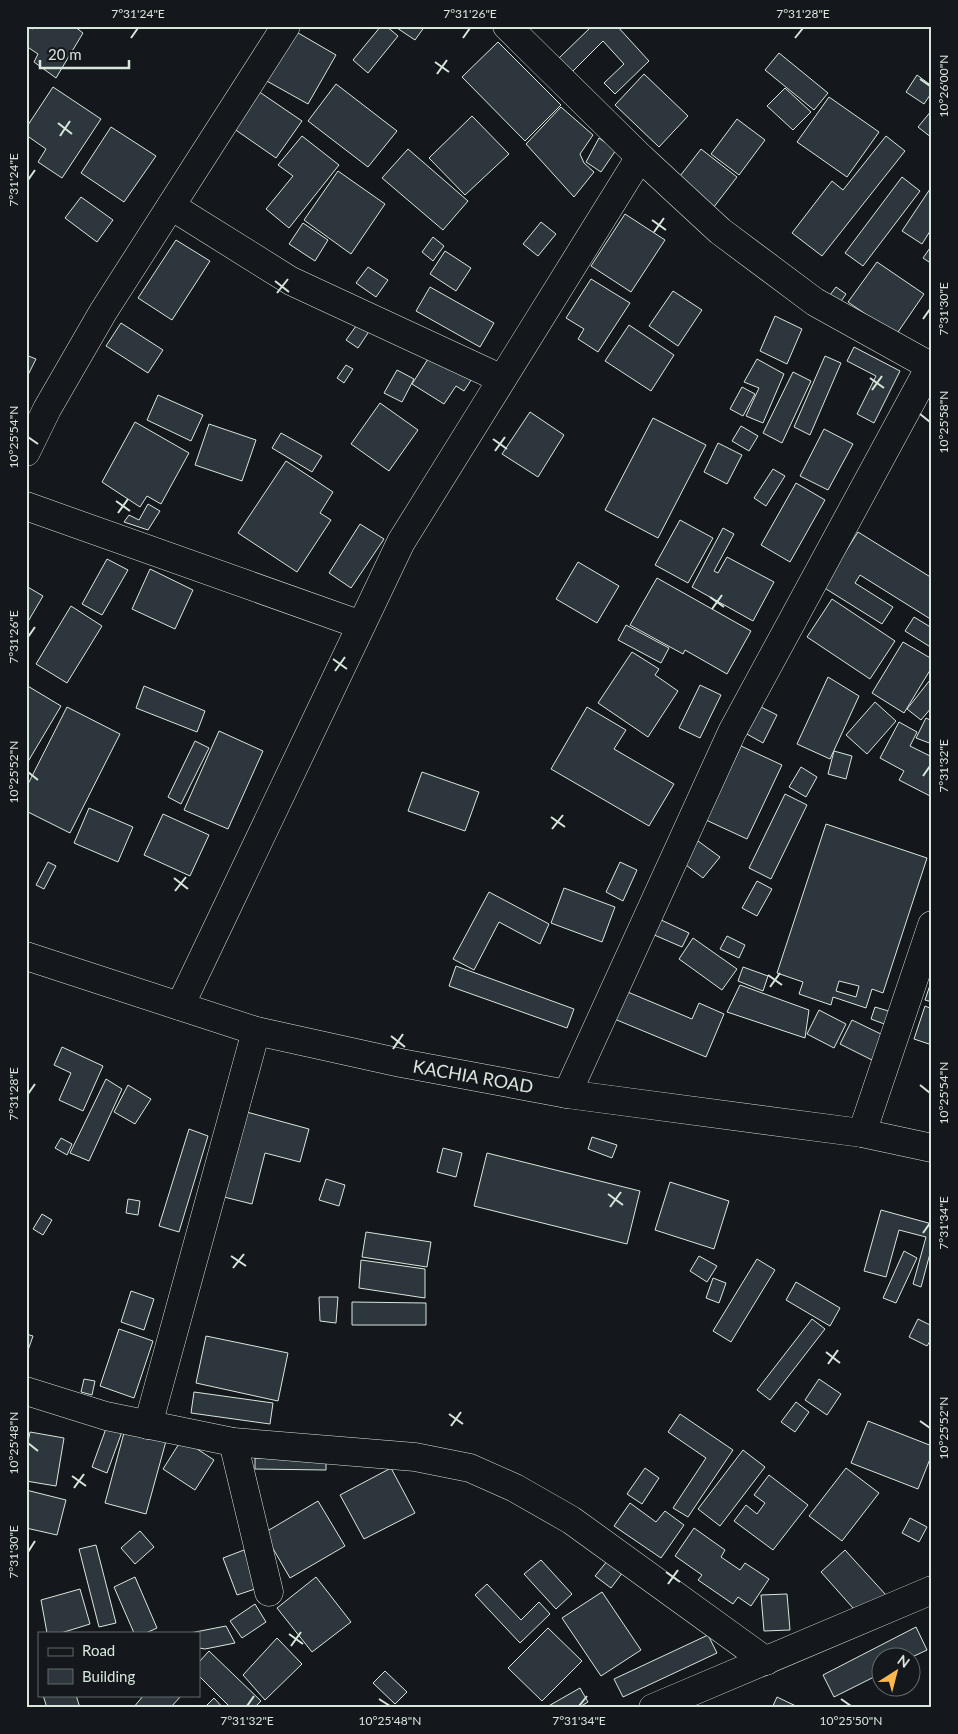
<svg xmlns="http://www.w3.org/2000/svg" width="958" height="1734" font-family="Lato,sans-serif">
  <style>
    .building { fill: #2c363c; stroke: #d8e6dc; fill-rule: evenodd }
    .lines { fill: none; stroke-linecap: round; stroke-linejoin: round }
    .minor-casing { stroke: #d8e6dc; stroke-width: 29 }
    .highway-casing { stroke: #d8e6dc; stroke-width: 29 }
    .minor { stroke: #14181c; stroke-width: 28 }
    .highway { stroke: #14181c; stroke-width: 28 }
    .ticks { fill: none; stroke: #d8e6dc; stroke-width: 2 }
    .labels { text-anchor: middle; stroke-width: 4; stroke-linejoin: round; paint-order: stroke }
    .street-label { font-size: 18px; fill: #d8e6dc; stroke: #14181c }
    .neatline { fill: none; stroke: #d8e6dc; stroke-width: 2 }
    .ticks-label { font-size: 12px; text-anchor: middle; fill: #d8e6dc }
  </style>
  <rect width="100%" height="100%" fill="#14181c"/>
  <g class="building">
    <path d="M35 26H74L83 33 56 78 34 62 38 54 26 46V30L29 27 33 29Z"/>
    <path d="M381 26H386L398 36 368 73 353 60Z"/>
    <path d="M394 26H425L415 40Z"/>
    <path d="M592 26H617L649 61 615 94 604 83 624 64 603 41 572 72 559 58Z"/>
    <path d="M293 30 336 55 308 104 265 80Z"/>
    <path d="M498 42 561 105 525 141 462 77Z"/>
    <path d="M779 53 828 93 814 110 765 70Z"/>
    <path d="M644 74 688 116 659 147 615 105Z"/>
    <path d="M917 75 932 86V92L924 104 906 92Z"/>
    <path d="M336 84 397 131 368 167 308 121Z"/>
    <path d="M53 87 101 119 62 178 38 162 46 149 26 135V128Z"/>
    <path d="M785 88 811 112 793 130 767 106Z"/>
    <path d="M255 89 302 121 276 158 230 126Z"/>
    <path d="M829 97 879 132 847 177 797 142Z"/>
    <path d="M561 107 593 135 580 154 584 163 594 172 574 197 526 144Z"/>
    <path d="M932 110V138L918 127Z"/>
    <path d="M472 116 509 154 465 195 429 158Z"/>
    <path d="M737 119 765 140 739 175 711 154Z"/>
    <path d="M111 127 156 156 124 202 81 173Z"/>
    <path d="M302 136 339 165 289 228 266 209 293 176 278 165Z"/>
    <path d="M886 136 905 151 822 256 792 233 832 181 843 190Z"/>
    <path d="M599 138 616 150 601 172 586 162Z"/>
    <path d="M408 149 468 201 443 230 382 178Z"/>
    <path d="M701 149 737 177 710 212 673 185Z"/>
    <path d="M338 171 385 204 351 254 304 220Z"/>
    <path d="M902 177 920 191 863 266 845 253Z"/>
    <path d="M930 189 932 190V228L922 244 902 231Z"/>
    <path d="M81 197 113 220 97 242 65 218Z"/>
    <path d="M625 214 665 240 631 292 591 266Z"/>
    <path d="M541 222 556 234 538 256 523 244Z"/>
    <path d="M303 223 328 240 315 261 289 244Z"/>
    <path d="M433 237 444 246 433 261 422 252Z"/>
    <path d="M176 240 210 261 172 320 138 298Z"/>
    <path d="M932 245V264L923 258Z"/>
    <path d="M445 251 471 268 456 291 430 274Z"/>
    <path d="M877 262 924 294 896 335 848 302Z"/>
    <path d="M368 267 388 280 376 297 356 283Z"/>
    <path d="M591 279 630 303 598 352 578 339 584 329 566 318Z"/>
    <path d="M430 287 494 323 480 347 416 311Z"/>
    <path d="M836 287 846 294 837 307 827 299Z"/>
    <path d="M673 291 702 310 678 346 649 326Z"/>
    <path d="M775 316 802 329 787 364 760 351Z"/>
    <path d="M361 319 372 327 358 348 346 340Z"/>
    <path d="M121 323 163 350 148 373 106 346Z"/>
    <path d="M629 325 674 355 651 391 605 361Z"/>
    <path d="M854 347 900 371 874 423 857 414 876 376 847 361Z"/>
    <path d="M435 348 475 374 464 391 456 386 444 404 412 384Z"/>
    <path d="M26 355 36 359 26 379Z"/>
    <path d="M825 356 841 363 810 435 794 427Z"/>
    <path d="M757 359 784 374 763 423 746 416 759 388 744 382Z"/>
    <path d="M346 365 353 369 344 383 337 378Z"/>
    <path d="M397 370 414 379 402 402 384 393Z"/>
    <path d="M793 372 811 381 782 443 763 433Z"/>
    <path d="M742 387 755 394 743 416 730 409Z"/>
    <path d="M158 395 203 415 191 441 147 420Z"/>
    <path d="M380 403 418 430 389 471 351 444Z"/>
    <path d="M530 412 564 435 538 477 502 454Z"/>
    <path d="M653 418 706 445 658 538 605 510Z"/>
    <path d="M135 422 189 453 161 504 147 496 140 507 102 482Z"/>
    <path d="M209 424 256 440 242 481 195 465Z"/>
    <path d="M741 426 758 436 749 451 732 441Z"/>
    <path d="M824 429 853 444 828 490 800 476Z"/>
    <path d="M281 433 322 456 312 472 272 448Z"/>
    <path d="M718 443 742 455 727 484 704 472Z"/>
    <path d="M286 461 333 492 320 513 331 520 297 572 238 533Z"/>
    <path d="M773 469 785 476 766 506 754 498Z"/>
    <path d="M796 483 825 500 790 562 761 545Z"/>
    <path d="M148 504 160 511 148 530 124 522 129 515 139 520Z"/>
    <path d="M680 520 713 538 688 583 655 565Z"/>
    <path d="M360 524 384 539 351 588 329 573Z"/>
    <path d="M723 528 734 534 714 571 718 573 727 557 774 582 753 621 692 587Z"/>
    <path d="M858 532 932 578V620L860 575 855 583 893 607 882 624 823 587Z"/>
    <path d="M107 559 128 570 102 615 82 604Z"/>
    <path d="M578 562 619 586 597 623 556 599Z"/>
    <path d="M150 569 193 590 175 629 132 609Z"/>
    <path d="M657 578 751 631 727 674 685 650 683 654 630 625Z"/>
    <path d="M26 586 43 596 26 625Z"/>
    <path d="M832 599 895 641 870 679 807 637Z"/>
    <path d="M71 606 102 626 67 683 36 664Z"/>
    <path d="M914 617 932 628V648L905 631Z"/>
    <path d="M626 625 669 648 661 663 618 640Z"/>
    <path d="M903 642 932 659V667L904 713 872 693Z"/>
    <path d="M632 652 659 669 655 675 678 691 648 737 598 703Z"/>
    <path d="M828 677 859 696 830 759 797 744Z"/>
    <path d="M930 680 932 681V707L921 720 907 709Z"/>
    <path d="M26 685 61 706 26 765Z"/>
    <path d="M700 685 721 695 700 738 679 728Z"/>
    <path d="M144 686 205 711 197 732 136 708Z"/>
    <path d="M875 702 896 721 867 754 846 735Z"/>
    <path d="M759 706 777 715 763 743 745 733Z"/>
    <path d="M67 707 120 734 70 833 26 811V788Z"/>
    <path d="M587 707 626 730 614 749 674 784 649 826 551 769Z"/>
    <path d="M926 718 932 721V744L916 738Z"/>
    <path d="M899 722 917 732 910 746 932 757V797L899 780 904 771 880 758Z"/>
    <path d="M219 731 263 751 228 829 184 810Z"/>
    <path d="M195 741 209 748 181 804 168 797Z"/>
    <path d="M741 746 782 765 747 839 706 820Z"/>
    <path d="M834 751 852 756 846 779 828 774Z"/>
    <path d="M801 767 817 777 806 797 789 787Z"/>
    <path d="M422 772 479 792 465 831 408 811Z"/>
    <path d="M785 794 807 805 771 879 749 868Z"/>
    <path d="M89 808 133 827 118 862 74 843Z"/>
    <path d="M163 814 209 835 190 876 144 855Z"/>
    <path d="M826 824 927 858 883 993 872 989 866 1008 833 997 831 1005 799 994 803 982 777 973ZM839 981 859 986 856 997 836 991Z"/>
    <path d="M698 841 720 857 703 878 682 862Z"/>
    <path d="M48 862 56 866 44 889 36 885Z"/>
    <path d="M620 862 637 870 623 901 606 892Z"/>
    <path d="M757 881 772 889 757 916 742 908Z"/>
    <path d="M564 888 615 907 602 942 551 923Z"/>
    <path d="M489 892 549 924 540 944 499 922 474 970 453 959Z"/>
    <path d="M659 919 689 933 682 947 652 934Z"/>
    <path d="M727 936 745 945 739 958 720 949Z"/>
    <path d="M693 938 737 969 722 990 679 959Z"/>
    <path d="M456 966 574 1009 567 1028 449 986Z"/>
    <path d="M743 967 768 976 763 991 738 981Z"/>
    <path d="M931 982H932V1002L925 1000Z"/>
    <path d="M740 985 809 1010 805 1038 727 1012Z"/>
    <path d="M623 990 692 1019 699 1003 724 1014 706 1057 612 1018Z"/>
    <path d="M925 1006 932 1009V1045L914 1039Z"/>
    <path d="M875 1007 892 1012 887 1025 871 1019Z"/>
    <path d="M819 1010 846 1024 834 1048 807 1034Z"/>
    <path d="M852 1020 885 1036 872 1060 840 1044Z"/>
    <path d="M62 1047 103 1066 83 1111 59 1100 71 1073 54 1065Z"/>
    <path d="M106 1079 122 1089 89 1161 70 1153Z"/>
    <path d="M128 1085 151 1099 135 1124 114 1112Z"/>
    <path d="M243 1111 309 1129 300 1162 265 1153 252 1204 220 1196Z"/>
    <path d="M189 1129 208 1136 179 1232 159 1226Z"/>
    <path d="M592 1137 617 1145 612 1158 588 1149Z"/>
    <path d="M61 1138 72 1144 67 1155 55 1148Z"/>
    <path d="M443 1148 462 1153 456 1177 437 1172Z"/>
    <path d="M487 1153 640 1191 627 1244 474 1206Z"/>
    <path d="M326 1179 345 1185 339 1206 319 1200Z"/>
    <path d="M670 1182 729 1201 714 1249 655 1230Z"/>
    <path d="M128 1199 140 1201 138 1215 126 1213Z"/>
    <path d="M881 1210 932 1224V1246L921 1287 913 1284 926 1237 899 1230 886 1277 864 1271Z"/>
    <path d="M42 1214 52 1220 43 1235 33 1229Z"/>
    <path d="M366 1232 431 1242 427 1267 362 1257Z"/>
    <path d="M904 1251 917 1258 896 1303 883 1298Z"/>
    <path d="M699 1256 717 1266 707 1282 690 1271Z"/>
    <path d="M757 1259 775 1270 731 1342 713 1331Z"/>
    <path d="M361 1260 425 1269V1298L359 1288Z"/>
    <path d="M713 1278 726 1283 719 1303 706 1298Z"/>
    <path d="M796 1282 840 1308 830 1326 786 1300Z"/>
    <path d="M131 1291 154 1299 144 1330 121 1322Z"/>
    <path d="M319 1297H338L336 1323 320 1321Z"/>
    <path d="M352 1302 426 1303V1325H352Z"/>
    <path d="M812 1319 825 1329 770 1400 757 1390Z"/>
    <path d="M918 1319 932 1326V1338L927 1346 909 1337Z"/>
    <path d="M119 1329 153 1341 134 1398 100 1386Z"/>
    <path d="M26 1334 33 1336 26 1356Z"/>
    <path d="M206 1336 288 1353 278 1401 196 1383Z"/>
    <path d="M84 1379 95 1381 92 1395 81 1392Z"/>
    <path d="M819 1379 841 1394 827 1415 805 1400Z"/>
    <path d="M194 1392 273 1403 270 1424 191 1413Z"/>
    <path d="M796 1402 809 1412 795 1432 781 1422Z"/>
    <path d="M680 1414 733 1450 688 1517 673 1508 706 1458 668 1432Z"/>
    <path d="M868 1421 932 1446V1454L918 1489 851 1463Z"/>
    <path d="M108 1423 123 1429 107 1473 92 1467Z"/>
    <path d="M125 1429 166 1441 146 1514 105 1503Z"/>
    <path d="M30 1432 64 1438 56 1486 26 1481V1452Z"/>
    <path d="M182 1439 214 1460 195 1490 163 1469Z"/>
    <path d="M743 1450 765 1467 720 1526 698 1509Z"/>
    <path d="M255 1458 326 1460V1470L255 1469Z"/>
    <path d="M391 1468 415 1513 364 1539 340 1495Z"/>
    <path d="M645 1468 659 1478 642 1504 627 1494Z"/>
    <path d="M846 1468 879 1493 842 1541 809 1516Z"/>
    <path d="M769 1475 808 1505 773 1550 734 1521 746 1505 757 1514 765 1503 754 1495Z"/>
    <path d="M26 1490 66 1500 57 1535 26 1528Z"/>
    <path d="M318 1501 345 1546 290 1578 264 1533Z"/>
    <path d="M630 1503 656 1522 665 1511 684 1525 661 1558 614 1526Z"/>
    <path d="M910 1518 927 1527 919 1542 902 1533Z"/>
    <path d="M694 1528 725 1550 721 1557 740 1570 745 1563 769 1579 751 1606 738 1597 733 1604 698 1580 702 1575 675 1556Z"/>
    <path d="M140 1531 154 1547 135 1564 121 1548Z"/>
    <path d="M96 1545 116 1623 99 1627 79 1549Z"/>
    <path d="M244 1550 258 1588 237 1595 223 1558Z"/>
    <path d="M845 1550 886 1595 861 1617 821 1572Z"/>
    <path d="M541 1560 572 1594 556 1609 524 1574Z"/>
    <path d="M608 1560 623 1572 611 1588 595 1576Z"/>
    <path d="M135 1577 157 1628 146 1633H134L114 1587Z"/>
    <path d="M316 1577 351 1622 312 1652 277 1608Z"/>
    <path d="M487 1584 521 1620 539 1602 550 1614 520 1643 475 1595Z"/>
    <path d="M80 1589 90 1624 61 1633H47L41 1600Z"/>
    <path d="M602 1592 641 1650 601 1676 562 1618Z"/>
    <path d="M787 1594 790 1630 764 1631 761 1595Z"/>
    <path d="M255 1604 266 1622 242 1638 230 1621Z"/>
    <path d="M226 1626 235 1643 205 1649 199 1648V1633H190Z"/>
    <path d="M916 1627 927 1650 910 1658V1656H880V1674L834 1697 823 1675Z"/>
    <path d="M548 1628 582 1661 542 1701 508 1668Z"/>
    <path d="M708 1635 717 1653 623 1697 614 1679Z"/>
    <path d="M277 1638 302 1664 265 1700 243 1675Z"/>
    <path d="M209 1651 261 1701 254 1708H231L199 1676V1662Z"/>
    <path d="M385 1671 407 1692 395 1704 373 1683Z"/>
    <path d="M580 1688 588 1702 578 1708H545Z"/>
    <path d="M43 1695H76L80 1708H47Z"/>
    <path d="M144 1695H182L170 1708H133Z"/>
    <path d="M777 1697 800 1708H772Z"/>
    <path d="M214 1698 223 1708H204Z"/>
  </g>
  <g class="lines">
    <g class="minor-casing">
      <g id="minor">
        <path d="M507 26 640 157 720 231 815 302 932 367"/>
        <path d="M171 206 291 281 502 379"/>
        <path d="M26 452 47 409 103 312 286 26"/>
        <path d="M26 506 361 625"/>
        <path d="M180 1006 401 542 640 157"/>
        <path d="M567 1094 732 732 932 363"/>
        <path d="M862 1133 932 925"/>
        <path d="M26 1391 106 1416 233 1442 415 1457 470 1468 515 1488 571 1520 766 1661"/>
        <path d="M148 1425 256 1031"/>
        <path d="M233 1442 269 1592"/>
        <path d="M653 1708 932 1590"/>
      </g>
    </g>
    <g class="highway-casing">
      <path id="highway" d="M26 956 256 1031 401 1063 567 1094 862 1133 932 1148"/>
    </g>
    <use href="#minor" class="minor"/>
    <use href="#highway" class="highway"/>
  </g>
  <path class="ticks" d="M131 38 138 28M463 38 470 28M795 38 803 28M435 62 449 72M437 74 447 60M920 79 930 86M58 123 72 134M60 136 70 121M28 180 35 170M652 220 666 230M654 232 664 218M275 281 289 292M277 293 288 279M923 319 930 309M870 378 884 388M872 390 882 376M920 414 930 422M28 437 38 444M493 439 507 449M495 451 505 437M116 501 130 511M118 513 128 499M710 597 724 607M712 609 722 595M28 637 35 627M333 659 347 669M335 671 345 657M28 772 38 780M923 776 930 766M551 817 565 827M552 829 563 815M174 878 188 889M175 891 186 877M768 975 782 985M770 987 780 973M391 1036 405 1047M393 1049 403 1034M920 1085 930 1093M28 1094 35 1084M608 1194 623 1205M610 1207 621 1192M923 1233 930 1223M231 1256 246 1266M233 1268 244 1254M826 1352 840 1363M828 1364 838 1350M449 1414 463 1424M920 1421 930 1428M451 1426 461 1412M28 1443 38 1451M72 1476 86 1486M74 1488 84 1474M28 1552 35 1541M666 1572 680 1582M668 1584 678 1570M289 1634 303 1644M291 1646 301 1632M379 1699 390 1706M841 1699 851 1706M247 1706 254 1696M579 1706 587 1696"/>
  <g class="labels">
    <g class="street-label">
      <text transform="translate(473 1077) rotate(10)" y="6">KACHIA ROAD</text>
    </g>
  </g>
  <rect width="958" height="1734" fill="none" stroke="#14181c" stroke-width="55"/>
  <rect x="38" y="1632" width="162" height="65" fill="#14181c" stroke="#626a69"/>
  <rect x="48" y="1648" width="25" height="8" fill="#14181c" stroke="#626a69"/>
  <text x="82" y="1656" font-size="15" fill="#d8e6dc">Road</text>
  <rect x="48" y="1669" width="25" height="15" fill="#2c363c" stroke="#626a69"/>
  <text x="82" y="1682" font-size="15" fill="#d8e6dc">Building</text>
  <g transform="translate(896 1672) rotate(36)"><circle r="24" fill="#14181c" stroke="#626a69"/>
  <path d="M0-4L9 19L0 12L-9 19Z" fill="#ffb74d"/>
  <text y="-8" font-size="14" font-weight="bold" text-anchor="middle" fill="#d8e6dc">N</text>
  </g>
  <path d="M40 60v8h89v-8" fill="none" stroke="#d8e6dc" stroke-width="2.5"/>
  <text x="48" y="60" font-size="15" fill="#d8e6dc" stroke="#14181c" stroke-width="4" paint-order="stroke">20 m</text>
  <rect x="28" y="28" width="902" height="1678" class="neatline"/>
  <g class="ticks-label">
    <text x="138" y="18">7°31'24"E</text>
    <text x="470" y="18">7°31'26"E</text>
    <text x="803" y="18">7°31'28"E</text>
    <text transform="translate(944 86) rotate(-90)" y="4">10°26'00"N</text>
    <text transform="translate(14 180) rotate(-90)" y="4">7°31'24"E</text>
    <text transform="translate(944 309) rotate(-90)" y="4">7°31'30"E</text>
    <text transform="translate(944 422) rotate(-90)" y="4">10°25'58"N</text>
    <text transform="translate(14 437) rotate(-90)" y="4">10°25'54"N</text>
    <text transform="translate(14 637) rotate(-90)" y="4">7°31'26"E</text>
    <text transform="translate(944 766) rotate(-90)" y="4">7°31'32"E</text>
    <text transform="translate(14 772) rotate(-90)" y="4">10°25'52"N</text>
    <text transform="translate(944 1093) rotate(-90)" y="4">10°25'54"N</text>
    <text transform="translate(14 1094) rotate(-90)" y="4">7°31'28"E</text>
    <text transform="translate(944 1223) rotate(-90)" y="4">7°31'34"E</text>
    <text transform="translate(944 1428) rotate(-90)" y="4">10°25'52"N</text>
    <text transform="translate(14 1443) rotate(-90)" y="4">10°25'48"N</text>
    <text transform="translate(14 1552) rotate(-90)" y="4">7°31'30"E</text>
    <text x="247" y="1725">7°31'32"E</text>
    <text x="390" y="1725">10°25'48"N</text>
    <text x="579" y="1725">7°31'34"E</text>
    <text x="851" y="1725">10°25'50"N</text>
  </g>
</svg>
